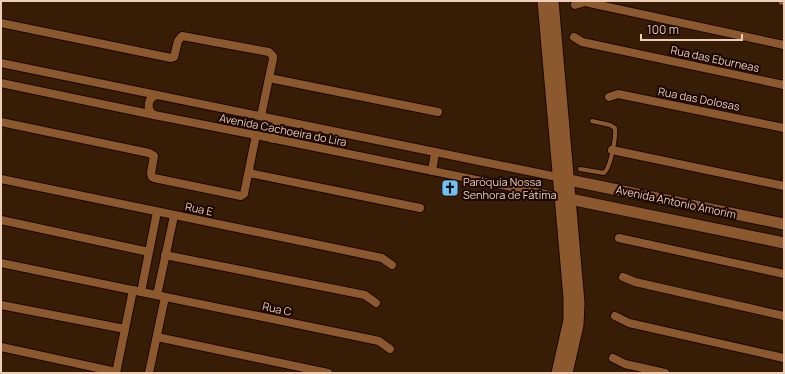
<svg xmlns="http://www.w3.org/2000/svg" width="785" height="374" font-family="Manrope,sans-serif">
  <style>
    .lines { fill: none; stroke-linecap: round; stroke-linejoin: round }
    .lane-casing { stroke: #1d0600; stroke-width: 6 }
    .street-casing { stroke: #1d0600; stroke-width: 10 }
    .secondary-casing { stroke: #1d0600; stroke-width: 13 }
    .lane { stroke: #8c592e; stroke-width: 4 }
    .street { stroke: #8c592e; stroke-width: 8 }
    .secondary { stroke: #8c592e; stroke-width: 11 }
    .labels { text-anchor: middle; stroke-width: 4; stroke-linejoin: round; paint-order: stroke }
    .street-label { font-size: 11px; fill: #ecceb9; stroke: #1b0700 }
    .poi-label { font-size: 11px; fill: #ecceb9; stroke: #1b0700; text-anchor: start }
  </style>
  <rect width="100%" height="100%" fill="#371d06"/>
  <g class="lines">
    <g class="lane-casing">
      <path id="lane" d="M580 169 604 173C611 167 616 137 615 128L610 125 592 121"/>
    </g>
    <g class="street-casing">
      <g id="street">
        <path d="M782 1H784"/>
        <path d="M575 5 585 2 784 45"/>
        <path d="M1 23 171 58 174 57 178 41 182 36 269 52 273 56V59L261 116"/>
        <path d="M574 37 582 42 784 85"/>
        <path d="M1 63 562 178"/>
        <path d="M269 78 438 112"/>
        <path d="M1 83 154 115 256 135 565 198"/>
        <path d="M609 97 618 94 784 128"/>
        <path d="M154 115C146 109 147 98 157 95"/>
        <path d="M1 122 149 153 154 156 151 173 152 177 154 178 241 196 244 194 256 135"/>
        <path d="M273 139 277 120"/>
        <path d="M612 150 784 186"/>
        <path d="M432 171 435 153"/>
        <path d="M249 173 420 208"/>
        <path d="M1 179 382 258 392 265"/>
        <path d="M1 220 149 252"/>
        <path d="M619 238 784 274"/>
        <path d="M165 255 365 295 376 303"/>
        <path d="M1 263 379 341 390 349"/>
        <path d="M623 277 635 282 784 316"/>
        <path d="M141 292 157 212"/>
        <path d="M157 295 174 216"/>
        <path d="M1 305 125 329"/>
        <path d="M615 316 629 323 784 358"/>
        <path d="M157 337 328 373"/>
        <path d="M1 347 116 372"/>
        <path d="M613 358 625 364 665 373"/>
        <path d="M116 373 133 290"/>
        <path d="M149 373 165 297"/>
      </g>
    </g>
    <g class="secondary-casing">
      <g id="secondary">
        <path d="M543 1 569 298V320L557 373"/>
        <path d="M553 1 579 303 578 325 567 373"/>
        <path d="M569 180 784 224"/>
        <path d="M570 199 784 243"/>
      </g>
    </g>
    <use href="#lane" class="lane"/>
    <use href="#street" class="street"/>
    <use href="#secondary" class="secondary"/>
  </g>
  <defs>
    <g id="church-square" transform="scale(0.9)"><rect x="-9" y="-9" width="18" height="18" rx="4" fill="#71c1f5" stroke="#1b0700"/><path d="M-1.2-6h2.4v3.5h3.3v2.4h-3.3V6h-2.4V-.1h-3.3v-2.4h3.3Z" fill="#111"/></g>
  </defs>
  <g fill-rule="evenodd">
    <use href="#church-square" x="450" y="188"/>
  </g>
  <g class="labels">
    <g class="street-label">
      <text transform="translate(715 59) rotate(12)" y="4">Rua das Eburneas</text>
      <text transform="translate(699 99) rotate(11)" y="4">Rua das Dolosas</text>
      <text transform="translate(283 130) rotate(11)" y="4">Avenida Cachoeira do Lira</text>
      <text transform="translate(676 202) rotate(12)" y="4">Avenida Antonio Amorim</text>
      <text transform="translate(199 209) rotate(12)" y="4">Rua E</text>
      <text transform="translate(277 309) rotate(12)" y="4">Rua C</text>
    </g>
    <g class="poi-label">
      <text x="463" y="186">Paróquia Nossa<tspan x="463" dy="13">Senhora de Fátima</tspan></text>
    </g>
  </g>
  <rect width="785" height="374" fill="none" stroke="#ecceb9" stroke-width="4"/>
  <path d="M641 34v6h101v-6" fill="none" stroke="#ecceb9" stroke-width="2"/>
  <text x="647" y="34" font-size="12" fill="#ecceb9" stroke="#1b0700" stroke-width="3" paint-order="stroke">100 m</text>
</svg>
